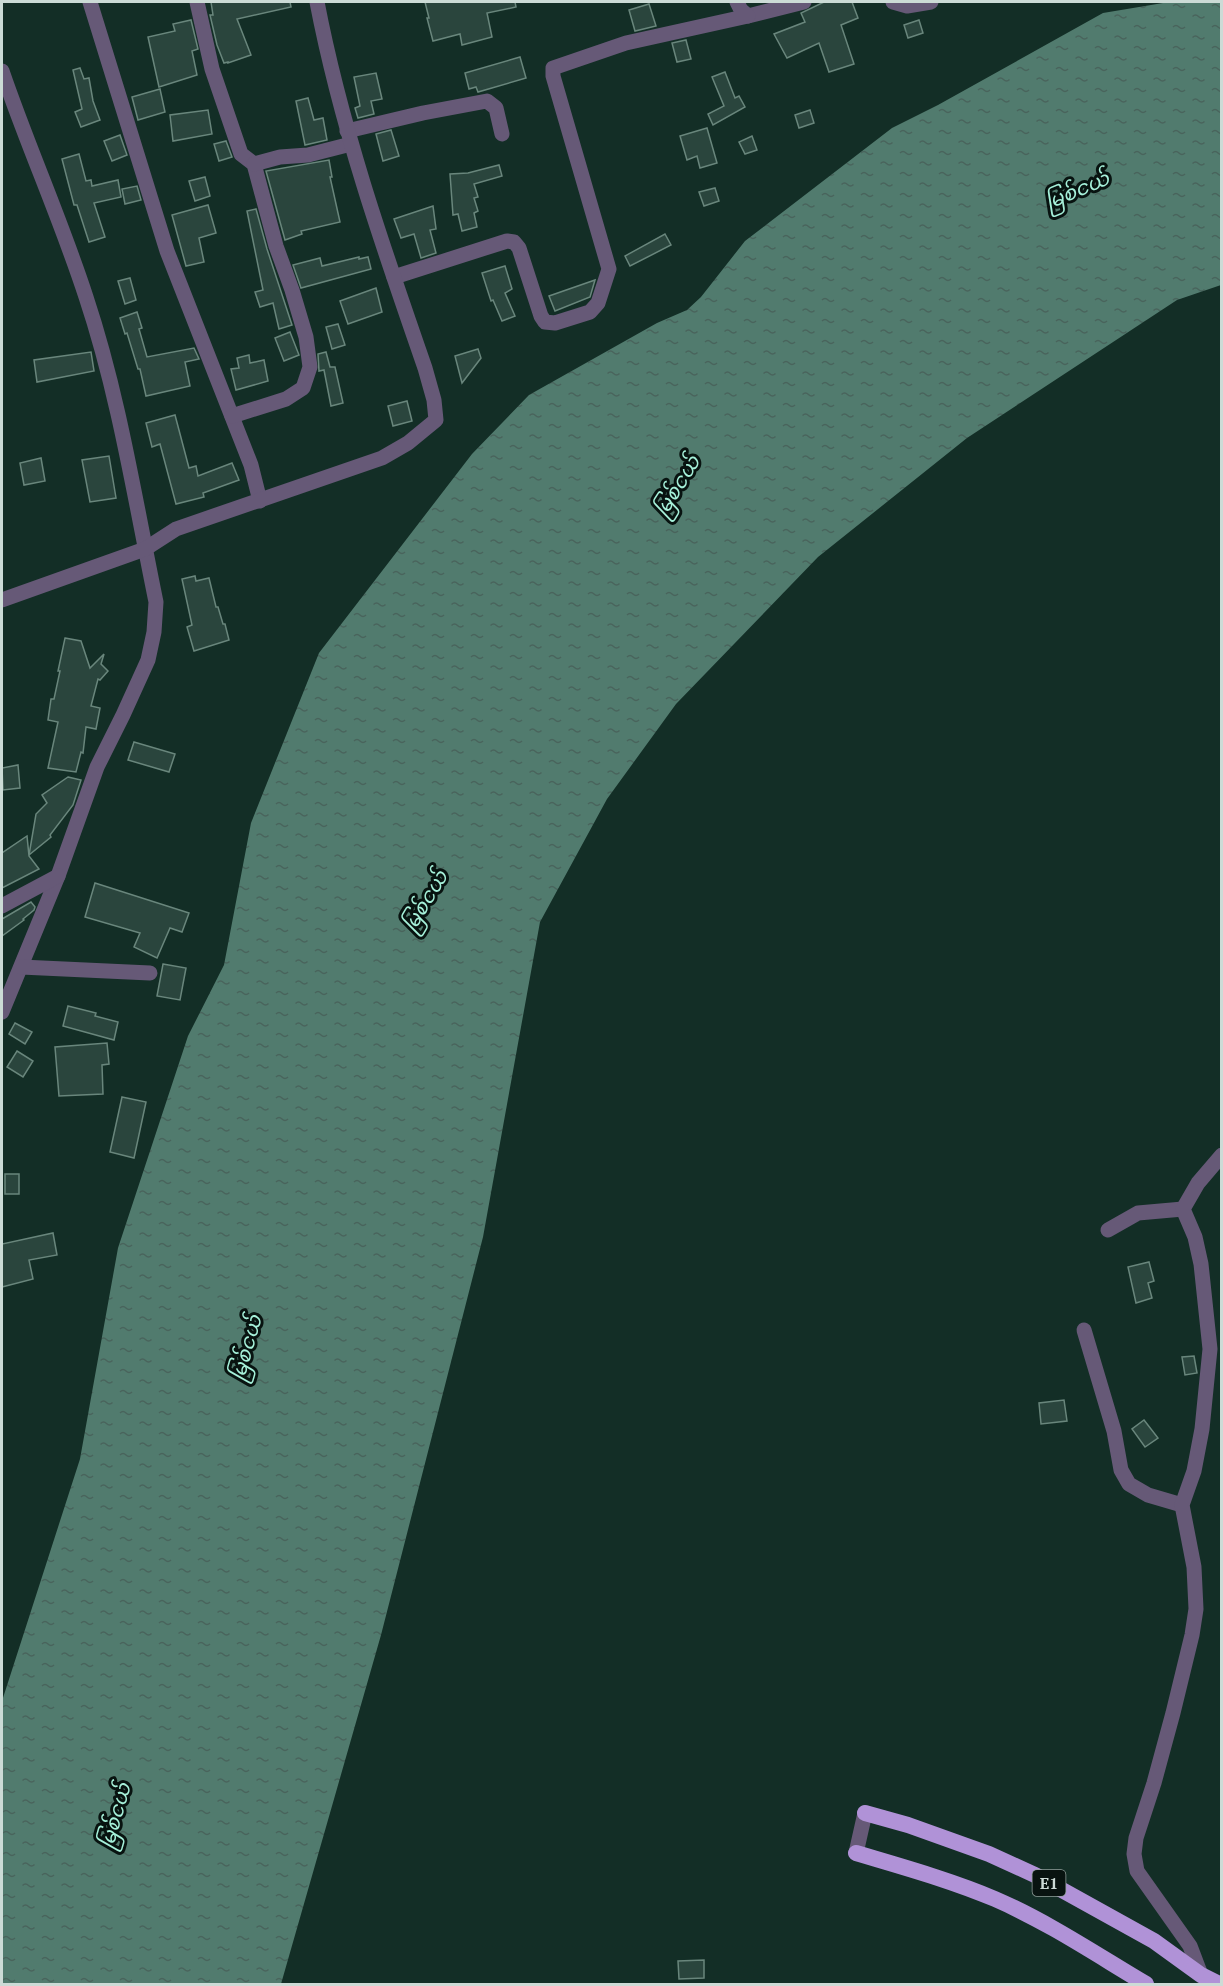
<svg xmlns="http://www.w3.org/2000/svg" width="1223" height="1986" font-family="'PT Serif','Noto Sans Myanmar',serif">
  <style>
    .water { fill: url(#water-ripples) }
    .building { fill: #2a453d; stroke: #69867c; stroke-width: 1.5 }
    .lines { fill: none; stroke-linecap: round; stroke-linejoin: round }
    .minor { stroke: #665977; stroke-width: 15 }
    .trunk { stroke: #b092d7; stroke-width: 16 }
    .labels { text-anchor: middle; stroke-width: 6; stroke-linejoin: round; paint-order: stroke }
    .shield { fill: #081310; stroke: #919f9b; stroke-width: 1.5 }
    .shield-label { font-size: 16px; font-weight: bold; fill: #ccdbd6 }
    .water-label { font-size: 20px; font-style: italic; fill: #a6f1da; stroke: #081310 }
  </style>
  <defs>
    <pattern id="water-ripples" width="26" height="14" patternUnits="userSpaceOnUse" patternTransform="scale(1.5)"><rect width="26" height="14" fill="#517b6e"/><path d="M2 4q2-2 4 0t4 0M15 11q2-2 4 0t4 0" fill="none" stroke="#49645c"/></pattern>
  </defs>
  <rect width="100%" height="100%" fill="#132e26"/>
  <path class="water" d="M1169 2H1221V285L1177 300 967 438 818 557 676 704 607 799 540 922 483 1237 381 1635 281 1984H2V1701L80 1459 118 1248 188 1036 224 965 251 823 319 653 472 454 529 395 657 323 687 310 701 297 745 241 892 128 938 105 1103 13Z"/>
  <g class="building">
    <path d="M211 2H290L291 7 237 19 251 55 228 63V62L224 63 217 45 210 15H213Z"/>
    <path d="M425 2H515L516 7 487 13 492 37 462 45 460 34 433 41 427 18H429Z"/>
    <path d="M824 2H852L858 18 841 25 854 64 829 72 819 43 787 58 774 34 805 22 801 13Z"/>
    <path d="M649 4 656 26 635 31 629 10Z"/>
    <path d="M191 20 198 49 192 51 197 75 159 87 148 37 175 31 173 24Z"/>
    <path d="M919 20 923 33 908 38 904 25Z"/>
    <path d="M686 40 691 59 677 62 672 43Z"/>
    <path d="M520 57 526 78 478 92 476 87 469 89 465 73Z"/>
    <path d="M80 68 84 79 89 78 93 101 100 120 81 127 75 112 82 109 73 70Z"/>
    <path d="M725 72 735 98 739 96 745 107 713 125 708 114 724 106 712 77Z"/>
    <path d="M376 73 382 99 371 101 374 114 358 118 355 108 360 106 354 77Z"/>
    <path d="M160 89 165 112 138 120 132 97Z"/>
    <path d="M308 98 314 120 323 118 327 140 305 145 296 101Z"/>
    <path d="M208 110 212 134 173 141 170 115Z"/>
    <path d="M810 110 814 123 799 128 795 115Z"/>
    <path d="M707 128 717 163 700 168 697 156 687 160 680 136Z"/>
    <path d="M391 130 399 156 383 161 376 134Z"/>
    <path d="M120 135 127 155 112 161 104 141Z"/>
    <path d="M752 136 757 150 745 154 739 142Z"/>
    <path d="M226 141 232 157 219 161 214 144Z"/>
    <path d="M79 154 86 181 91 180 92 186 118 180 121 197 94 203 105 237 89 242 77 205H74L62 159Z"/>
    <path d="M329 160 332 177H330L340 222 301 231 302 234 285 240 266 171Z"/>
    <path d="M499 165 502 176 474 184 478 197 474 198 478 211 474 213 477 227 462 231 458 214 453 215 450 174 468 173Z"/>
    <path d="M205 177 210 196 195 201 189 181Z"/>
    <path d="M137 186 141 200 125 204 122 189Z"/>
    <path d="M715 188 719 201 704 206 699 192Z"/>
    <path d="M208 205 216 233 199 238 204 262 186 266 172 215Z"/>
    <path d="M433 206 436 229 430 230 436 253 421 258 414 234 401 238 394 219Z"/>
    <path d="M256 209 267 249 292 325 279 329 273 303 260 307 255 292 263 290 247 211Z"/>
    <path d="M665 234 671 245 630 266 625 256Z"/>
    <path d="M359 257V259L368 257 371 269 301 288 293 265 320 258 322 266Z"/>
    <path d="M505 266 512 289 505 293 515 316 502 321 493 300 491 301 482 273Z"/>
    <path d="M130 278 136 300 125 304 118 281Z"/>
    <path d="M595 280 590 297 555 311 549 296Z"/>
    <path d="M376 288 382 312 348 324 340 301Z"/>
    <path d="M137 312 142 328 139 329 147 357 194 348 199 359 185 362 190 386 146 396 140 369H138L127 333 125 334 120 318Z"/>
    <path d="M338 324 345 345 332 349 326 327Z"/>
    <path d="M290 332 299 355 284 361 275 338Z"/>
    <path d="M478 349 481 358 462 383 455 356Z"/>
    <path d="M91 352 94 371 37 382 34 360Z"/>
    <path d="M326 352 330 367H335L343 403 331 406 324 370 319 371 318 354Z"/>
    <path d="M249 355 250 363 264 360 268 381 236 390 231 369 239 368 237 358Z"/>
    <path d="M407 401 412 421 393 426 388 406Z"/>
    <path d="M175 415 189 468 196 466 198 476 232 463 239 480 203 493 204 497 176 504 160 444 152 447 146 423Z"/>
    <path d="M109 456 116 498 90 502 82 460Z"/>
    <path d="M41 458 45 481 24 485 20 463Z"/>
    <path d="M195 576 196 581 209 578 216 607H218L223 624H225L229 640 194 651 187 627 192 625 182 579Z"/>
    <path d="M65 638 81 641 90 668 104 654 101 664 108 671 100 680 98 679 91 706 100 708 96 729 86 727 83 753 81 752 76 772 48 768 58 722 48 720 51 699H54L60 671H58Z"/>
    <path d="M134 742 175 754 169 772 128 760Z"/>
    <path d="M18 765 20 788 3 790 2 768Z"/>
    <path d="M68 777 81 780 73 805 50 835 51 837 29 855 36 814 47 803 42 795Z"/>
    <path d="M27 836 29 856 39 869 2 888V853Z"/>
    <path d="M95 883 189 913 182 932 170 928 157 958 134 947 140 933 85 917Z"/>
    <path d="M31 902 35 907 34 910 23 919 24 920 2 936V919Z"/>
    <path d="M163 964 186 968 180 1000 157 996Z"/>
    <path d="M68 1006 96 1013 95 1016 118 1022 114 1040 63 1026Z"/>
    <path d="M15 1023 32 1032 25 1044 9 1034Z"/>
    <path d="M107 1043 109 1064 102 1065 103 1094 59 1096 55 1047Z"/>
    <path d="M17 1051 33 1061 23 1077 7 1067Z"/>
    <path d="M122 1097 146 1102 134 1158 110 1152Z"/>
    <rect x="5" y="1174" width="14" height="20"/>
    <path d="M53 1233 57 1255 29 1260 33 1279 2 1287V1244Z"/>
    <path d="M1149 1262 1154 1281 1148 1283 1152 1298 1136 1303 1128 1267Z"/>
    <path d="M1194 1356 1197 1373 1185 1375 1182 1357Z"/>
    <path d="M1064 1400 1067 1421 1041 1424 1039 1403Z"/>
    <path d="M1144 1420 1158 1438 1145 1447 1132 1429Z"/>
    <path d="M704 1960V1978L679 1979 678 1961Z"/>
  </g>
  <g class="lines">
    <g class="minor">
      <path d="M90 2 167 251 251 465 260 501"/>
      <path d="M197 2 212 69 241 154 254 164 276 246 292 290 306 337 310 367 303 388 286 399 232 416"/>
      <path d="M893 2 907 6 931 2"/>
      <path d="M748 16 804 2"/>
      <path d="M2 71C28 147 61 220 86 297 119 396 135 500 156 602L154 632 148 660 123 715 97 767 58 876 2 1012"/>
      <path d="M347 131 423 113 487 101 496 108 502 134"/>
      <path d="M254 164 280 157 308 155 351 144"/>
      <path d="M394 277 507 241 514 242 519 248 541 316 545 322 555 323 590 312 598 303 609 269 553 76V68L626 43 748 16 741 10 737 2"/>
      <path d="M2 600 145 549 176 529 382 458 408 443 436 420 434 400 425 368C383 247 341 127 317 2"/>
      <path d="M2 906 58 876"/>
      <path d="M21 967 150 973"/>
      <path d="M1108 1230 1138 1213 1183 1209"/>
      <path d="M1084 1330 1114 1431 1121 1470 1129 1484 1148 1495 1182 1505"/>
      <path d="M856 1853 865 1813"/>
      <path d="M1201 1975 1190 1946 1137 1871 1134 1854 1136 1838 1154 1783 1173 1713 1192 1635 1196 1609 1194 1567 1182 1505 1194 1471 1202 1429 1210 1349 1201 1264 1195 1237 1183 1209 1198 1183 1222 1155"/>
    </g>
    <g class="trunk">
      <path d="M865 1813 908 1825 989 1854 1035 1875 1154 1941 1201 1975 1219 1984"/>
      <path d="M856 1853C903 1867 950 1880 995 1899 1048 1922 1097 1955 1146 1984"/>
    </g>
  </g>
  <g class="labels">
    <rect class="shield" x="1032.5" y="1870" width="33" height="26" rx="4.5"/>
    <g class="shield-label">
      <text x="1049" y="1889">E1</text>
    </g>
    <g class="water-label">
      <text transform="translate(1077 190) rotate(-23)" y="7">မြစ်ငယ်</text>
      <text transform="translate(677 486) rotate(-58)" y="7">မြစ်ငယ်</text>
      <text transform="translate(425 901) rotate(-59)" y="7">မြစ်ငယ်</text>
      <text transform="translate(246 1348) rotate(-74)" y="7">မြစ်ငယ်</text>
      <text transform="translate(115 1816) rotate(-74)" y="7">မြစ်ငယ်</text>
    </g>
  </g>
  <rect width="1223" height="1986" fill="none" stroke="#ccdbd6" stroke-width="6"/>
</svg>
